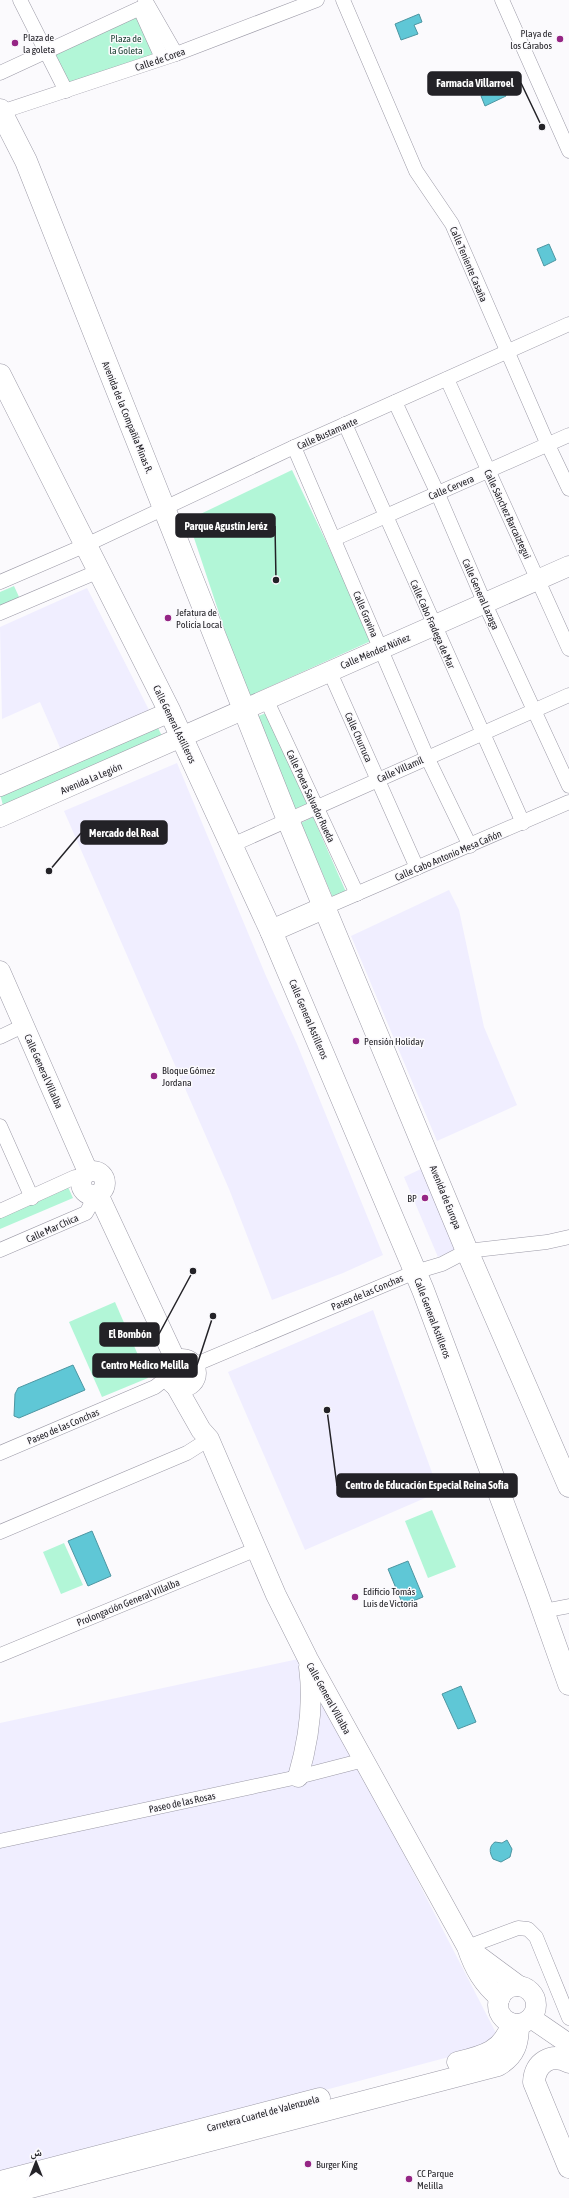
<svg xmlns="http://www.w3.org/2000/svg" width="569" height="2198" font-family="'Asap Condensed','Noto Naskh Arabic',sans-serif">
  <style>
    .built { fill: #f0eeff }
    .green { fill: #b2f6d7 }
    .water { fill: #5fc7d6; stroke: #4d96a2 }
    .lines { fill: none; stroke-linecap: round; stroke-linejoin: round }
    .street-casing { stroke: #9c9aa7; stroke-width: 15 }
    .secondary-casing { stroke: #9c9aa7; stroke-width: 21 }
    .primary-casing { stroke: #9c9aa7; stroke-width: 23 }
    .street { stroke: #fff; stroke-width: 14 }
    .secondary { stroke: #fff; stroke-width: 20 }
    .primary { stroke: #fff; stroke-width: 22 }
    .poi-dot { fill: #952585; stroke: #fbfafd; stroke-width: 1.5 }
    .labels { text-anchor: middle; stroke-width: 3; stroke-linejoin: round; paint-order: stroke }
    .poi-label { font-size: 10px; fill: #232227; stroke: #fbfafd; text-anchor: start }
    .park-label { font-size: 10px; fill: #183e2f; stroke: #fbfafd }
    .street-label { font-size: 10px; fill: #232227; stroke: #fbfafd }
    .leader { fill: none; stroke: #232227; stroke-width: 1.5 }
    .callout-dot { fill: #232227; stroke: #fbfafd; stroke-width: 1.5 }
    .callout { fill: #232227; stroke: #232227; stroke-width: 1.5 }
    .callout-label { font-size: 11px; text-anchor: middle; font-weight: bold; fill: #fff }
  </style>
  <rect width="100%" height="100%" fill="#fbfafd"/>
  <g class="built">
    <path d="M87 588 150 712 61 750 40 702 2 719 0 627Z"/>
    <path d="M177 763 266 976 297 1044 383 1255 343 1273 272 1300 229 1189 64 811Z"/>
    <path d="M449 890 459 910 484 1027 517 1105 437 1141 351 936Z"/>
    <path d="M423 1168 458 1249 438 1257 404 1177Z"/>
    <path d="M373 1310 439 1492 305 1550 228 1372Z"/>
    <path d="M303 1658 496 2033 490 2046 0 2177V1723Z"/>
  </g>
  <g class="green">
    <path d="M137 14 158 56 67 89 52 54Z"/>
    <path d="M292 470 373 640 247 697 188 520Z"/>
    <path d="M14 586 20 599 0 608V592Z"/>
    <path d="M266 713 307 804 295 809 256 717Z"/>
    <path d="M157 726 165 742 4 809 0 794Z"/>
    <path d="M313 817 346 892 333 898 301 823Z"/>
    <path d="M68 1187 73 1198 0 1229V1216Z"/>
    <path d="M115 1302 148 1378 102 1397 69 1322Z"/>
    <path d="M432 1510 456 1567 428 1578 405 1521Z"/>
    <path d="M64 1543 83 1585 61 1594 43 1552Z"/>
  </g>
  <g class="water">
    <path d="M419 14 422 22 414 25 418 34 401 40 395 24Z"/>
    <path d="M502 86 506 96 485 106 481 96Z"/>
    <path d="M549 244 556 260 544 266 537 249Z"/>
    <path d="M73 1365 85 1390 19 1418 14 1416 15 1394 18 1388Z"/>
    <path d="M92 1531 111 1576 88 1586 68 1541Z"/>
    <path d="M408 1561 423 1597 403 1605 388 1569Z"/>
    <path d="M461 1686 476 1722 458 1729 442 1694Z"/>
    <path d="M507 1840 512 1849 510 1857 501 1862 493 1859C489 1852 489 1846 495 1842L502 1843Z"/>
  </g>
  <g class="lines">
    <g class="street-casing">
      <g id="street">
        <path d="M20 0 66 91"/>
        <path d="M145 0 176 54"/>
        <path d="M343 0 416 171 452 224 548 445 569 489"/>
        <path d="M502 0 569 151"/>
        <path d="M140 9 162 58"/>
        <path d="M0 73 147 5"/>
        <path d="M1 112 176 54 317 0"/>
        <path d="M447 379 569 649"/>
        <path d="M395 402 437 492 485 604 569 786"/>
        <path d="M345 424 523 823"/>
        <path d="M294 447 427 757 470 846"/>
        <path d="M334 539 569 435"/>
        <path d="M0 582 86 545 294 447 569 324"/>
        <path d="M0 613 99 571"/>
        <path d="M329 670 417 868"/>
        <path d="M266 699 357 894"/>
        <path d="M232 845 569 695"/>
        <path d="M326 907 569 802"/>
        <path d="M0 1037 23 1026"/>
        <path d="M0 1126 32 1198"/>
        <path d="M0 1211 75 1177H82"/>
        <path d="M0 1250 86 1213 90 1206 91 1195"/>
        <path d="M194 1365 415 1272 442 1264 467 1251 547 1242 569 1237"/>
        <path d="M0 1453 155 1387 169 1376"/>
        <path d="M0 1532 187 1453 209 1439"/>
        <path d="M543 1611 569 1606"/>
        <path d="M0 1655 257 1549"/>
        <path d="M0 1841 298 1777 364 1760"/>
        <path d="M467 1947 518 1928 528 1929 536 1937 569 2018"/>
      </g>
    </g>
    <g class="secondary-casing">
      <g id="secondary">
        <path d="M0 786 170 712"/>
        <path d="M0 817 569 566"/>
        <path d="M0 971 88 1172"/>
        <circle cx="93" cy="1183" r="12"/>
        <path d="M98 1194 176 1361"/>
        <circle cx="182" cy="1373" r="14"/>
        <path d="M176 1386 201 1430 209 1439 276 1595 308 1659 467 1947C474 1968 483 1984 500 1998"/>
        <path d="M298 1777C309 1740 314 1705 309 1667"/>
        <path d="M469 1949 519 1986"/>
        <circle cx="517" cy="2005" r="19"/>
        <path d="M531 2018 569 2044"/>
        <path d="M457 2062C482 2056 504 2051 511 2023"/>
        <path d="M0 2181 320 2098"/>
        <path d="M0 2196 498 2066C516 2056 519 2043 519 2024"/>
      </g>
    </g>
    <g class="primary-casing">
      <g id="primary">
        <path d="M0 110 26 161 288 820 467 1251 569 1486"/>
        <path d="M0 375 170 712 271 931 423 1290 536 1591 569 1684"/>
        <path d="M271 931 326 907"/>
        <path d="M569 2062C551 2052 535 2063 534 2082L569 2167"/>
      </g>
    </g>
    <use href="#street" class="street"/>
    <use href="#secondary" class="secondary"/>
    <use href="#primary" class="primary"/>
  </g>
  <g class="poi-dot">
    <circle cx="560" cy="39" r="4"/>
    <circle cx="15" cy="43" r="4"/>
    <circle cx="168" cy="618" r="4"/>
    <circle cx="356" cy="1041" r="4"/>
    <circle cx="154" cy="1076" r="4"/>
    <circle cx="425" cy="1198" r="4"/>
    <circle cx="355" cy="1597" r="4"/>
    <circle cx="308" cy="2164" r="4"/>
    <circle cx="409" cy="2179" r="4"/>
  </g>
  <g class="labels">
    <g class="poi-label">
      <text x="552" y="37" text-anchor="end">Playa de<tspan x="552" dy="12">los Cárabos</tspan></text>
      <text x="23" y="41">Plaza de<tspan x="23" dy="12">la goleta</tspan></text>
      <text x="176" y="616">Jefatura de<tspan x="176" dy="12">Policía Local</tspan></text>
      <text x="364" y="1045">Pensión Holiday</text>
      <text x="162" y="1074">Bloque Gómez<tspan x="162" dy="12">Jordana</tspan></text>
      <text x="417" y="1202" text-anchor="end">BP</text>
      <text x="363" y="1595">Edificio Tomás<tspan x="363" dy="12">Luis de Victoria</tspan></text>
      <text x="316" y="2168">Burger King</text>
      <text x="417" y="2177">CC Parque<tspan x="417" dy="12">Melilla</tspan></text>
    </g>
    <g class="park-label">
      <text x="126" y="42">Plaza de<tspan x="126" dy="12">la Goleta</tspan></text>
    </g>
    <g class="street-label">
      <text transform="translate(160 59) rotate(-19)" y="4">Calle de Corea</text>
      <text transform="translate(469 264) rotate(67)" y="4">Calle Teniente Casaña</text>
      <text transform="translate(128 417) rotate(68)" y="4">Avenida de la Compañía Minas R.</text>
      <text transform="translate(327 433) rotate(-24)" y="4">Calle Bustamante</text>
      <text transform="translate(451 487) rotate(-23)" y="4">Calle Cervera</text>
      <text transform="translate(508 514) rotate(65)" y="4">Calle Sánchez Barcaiztegui</text>
      <text transform="translate(481 594) rotate(66)" y="4">Calle General Lazaga</text>
      <text transform="translate(366 614) rotate(67)" y="4">Calle Gravina</text>
      <text transform="translate(433 624) rotate(66)" y="4">Calle Cabo Fradega de Mar</text>
      <text transform="translate(375 651) rotate(-23)" y="4">Calle Méndez Núñez</text>
      <text transform="translate(175 724) rotate(64)" y="4">Calle General Astilleros</text>
      <text transform="translate(359 737) rotate(66)" y="4">Calle Churruca</text>
      <text transform="translate(400 769) rotate(-24)" y="4">Calle Villamíl</text>
      <text transform="translate(91 778) rotate(-23)" y="4">Avenida La Legión</text>
      <text transform="translate(311 796) rotate(65)" y="4">Calle Poeta Salvador Rueda</text>
      <text transform="translate(448 855) rotate(-23)" y="4">Calle Cabo Antonio Mesa Cañón</text>
      <text transform="translate(309 1019) rotate(67)" y="4">Calle General Astilleros</text>
      <text transform="translate(44 1071) rotate(66)" y="4">Calle General Villalba</text>
      <text transform="translate(446 1197) rotate(68)" y="4">Avenida de Europa</text>
      <text transform="translate(52 1228) rotate(-24)" y="4">Calle Mar Chica</text>
      <text transform="translate(367 1292) rotate(-23)" y="4">Paseo de las Conchas</text>
      <text transform="translate(433 1318) rotate(69)" y="4">Calle General Astilleros</text>
      <text transform="translate(63 1426) rotate(-23)" y="4">Paseo de las Conchas</text>
      <text transform="translate(128 1602) rotate(-22)" y="4">Prolongación General Villalba</text>
      <text transform="translate(329 1698) rotate(61)" y="4">Calle General Villalba</text>
      <text transform="translate(182 1802) rotate(-12)" y="4">Paseo de las Rosas</text>
      <text transform="translate(263 2113) rotate(-15)" y="4">Carretera Cuartel de Valenzuela</text>
    </g>
  </g>
  <path class="leader" d="M542 127L521 83M276 580L275 526M49 871L81 833M193 1271L159 1334M213 1316L197 1365M327 1410L337 1486"/>
  <g class="callout-dot">
    <circle cx="542" cy="127" r="4"/>
    <circle cx="276" cy="580" r="4"/>
    <circle cx="49" cy="871" r="4"/>
    <circle cx="193" cy="1271" r="4"/>
    <circle cx="213" cy="1316" r="4"/>
    <circle cx="327" cy="1410" r="4"/>
  </g>
  <g class="callout">
    <rect x="428" y="72" width="93" height="23" rx="4"/>
    <rect x="176" y="514" width="99" height="23" rx="4"/>
    <rect x="81" y="821" width="86" height="23" rx="4"/>
    <rect x="100" y="1323" width="59" height="23" rx="4"/>
    <rect x="93" y="1354" width="104" height="23" rx="4"/>
    <rect x="337" y="1474" width="180" height="23" rx="4"/>
  </g>
  <g class="callout-label">
    <text x="475" y="87">Farmacia Villarroel</text>
    <text x="226" y="530">Parque Agustín Jeréz</text>
    <text x="124" y="837">Mercado del Real</text>
    <text x="130" y="1338">El Bombón</text>
    <text x="145" y="1369">Centro Médico Melilla</text>
    <text x="427" y="1489">Centro de Educación Especial Reina Sofia</text>
  </g>
  <g transform="translate(36 2162)" stroke="#fbfafd" stroke-width="3" paint-order="stroke">
  <path d="M0-3L7 15L0 10L-7 15Z" fill="#232227"/>
  <text y="-6" font-size="11" font-weight="bold" text-anchor="middle" fill="#232227">ش</text>
  </g>
</svg>
